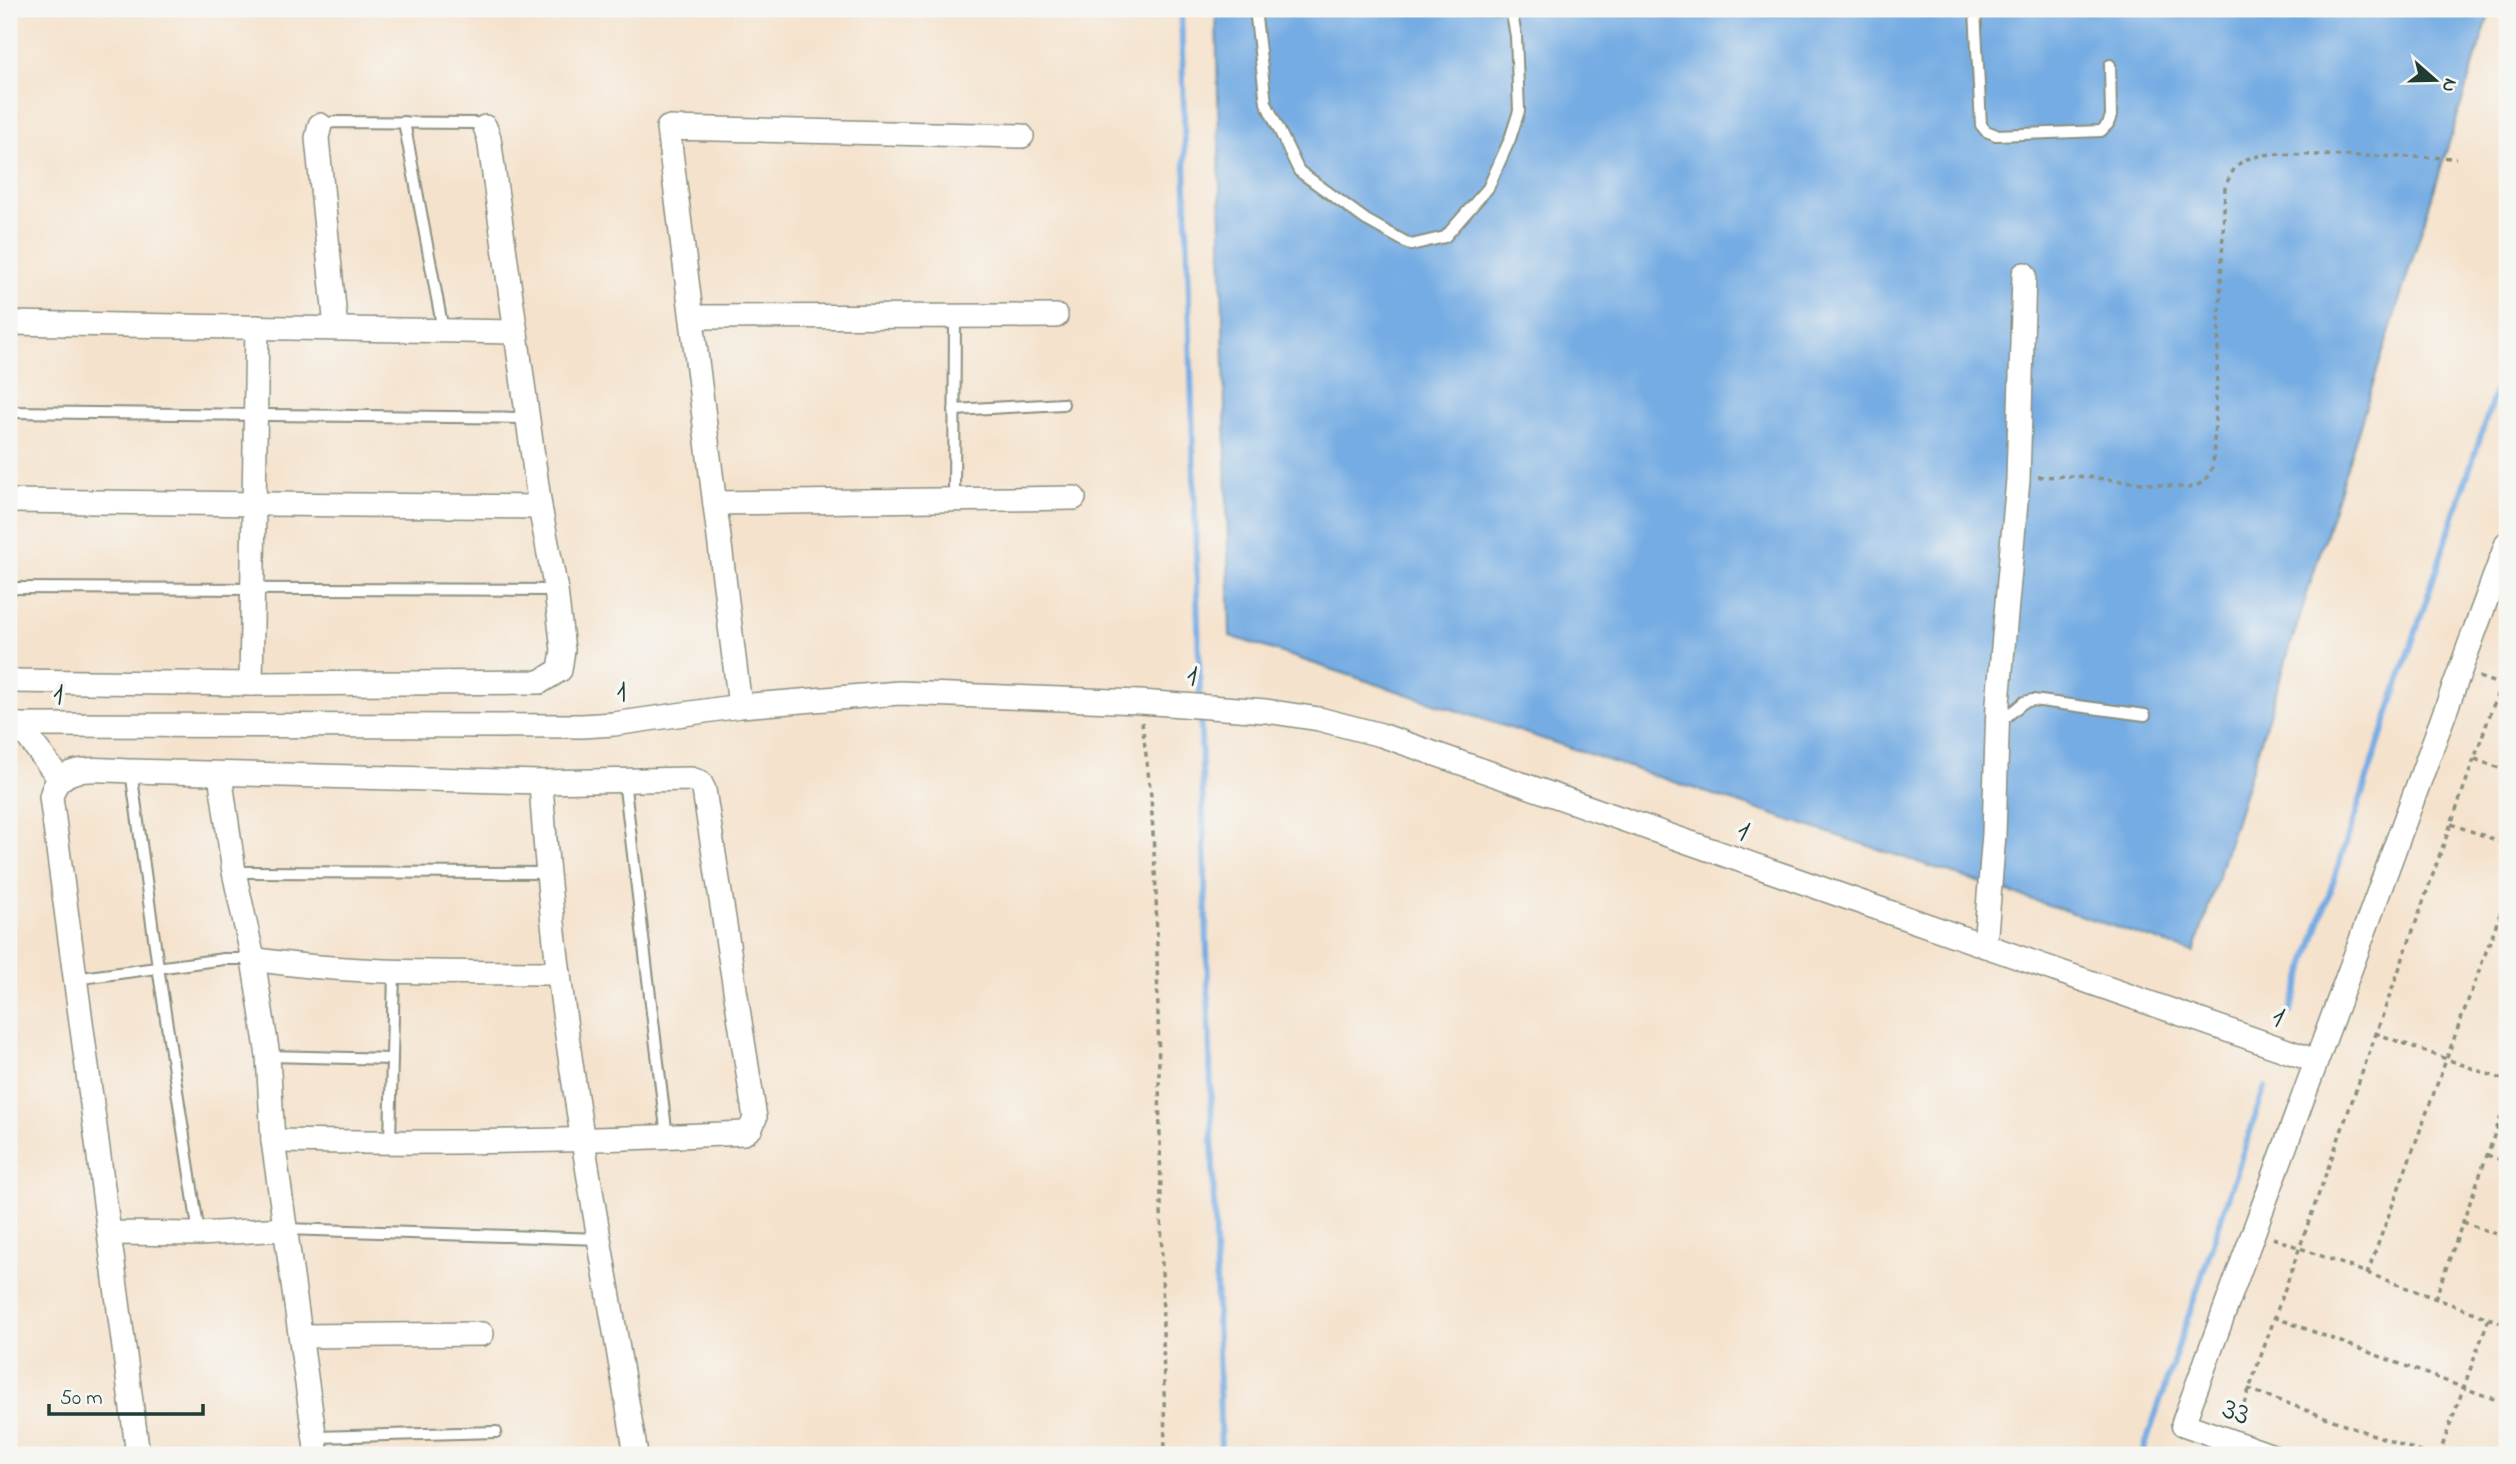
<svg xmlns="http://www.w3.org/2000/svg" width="2516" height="1464" font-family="'Indie Flower',sans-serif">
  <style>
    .water { fill: #74ace3; stroke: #4a748c; stroke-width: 2 }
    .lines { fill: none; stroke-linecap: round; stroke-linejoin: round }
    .stream { stroke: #74ace3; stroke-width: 6 }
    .service-casing { stroke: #8a9080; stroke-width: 14 }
    .minor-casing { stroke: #8a9080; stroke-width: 26 }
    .path { stroke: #8a9080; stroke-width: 3.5; stroke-dasharray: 5 5; stroke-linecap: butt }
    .service { stroke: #fff; stroke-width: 10 }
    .minor { stroke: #fff; stroke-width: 23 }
    .labels { text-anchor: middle; stroke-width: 7; stroke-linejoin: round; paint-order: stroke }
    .street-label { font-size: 32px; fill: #1f3d34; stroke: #f6f6f2 }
  </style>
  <rect width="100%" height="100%" fill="#f6f6f2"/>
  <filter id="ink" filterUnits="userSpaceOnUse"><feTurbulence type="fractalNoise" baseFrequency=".0143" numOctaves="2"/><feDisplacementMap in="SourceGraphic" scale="14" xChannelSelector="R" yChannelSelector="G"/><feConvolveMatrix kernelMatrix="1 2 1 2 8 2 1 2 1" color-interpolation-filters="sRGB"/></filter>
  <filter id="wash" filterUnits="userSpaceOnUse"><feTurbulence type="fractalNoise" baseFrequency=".00686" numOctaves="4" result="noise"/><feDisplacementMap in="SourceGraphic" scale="28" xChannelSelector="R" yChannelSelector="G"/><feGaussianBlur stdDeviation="1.57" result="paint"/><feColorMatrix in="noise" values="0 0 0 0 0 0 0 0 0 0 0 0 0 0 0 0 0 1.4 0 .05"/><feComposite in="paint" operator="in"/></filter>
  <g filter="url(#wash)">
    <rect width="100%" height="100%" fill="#f5e2cc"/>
    <path class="water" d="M1216 9H2491L2194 953 1230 636Z"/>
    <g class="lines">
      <g class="stream">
        <path d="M1181 9 1221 1455"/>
        <path d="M2290 1012 2507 356"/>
        <path d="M2142 1455 2265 1087"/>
      </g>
    </g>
  </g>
  <g filter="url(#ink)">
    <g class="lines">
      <g class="service-casing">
        <g id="service">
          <path d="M1255 9 1266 103 1299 171 1366 220 1411 245 1445 237 1488 188 1510 139 1519 111 1516 36 1511 9"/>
          <path d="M1975 9 1981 125 1986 131 1996 135 2101 131 2108 124 2111 116 2110 65"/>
          <path d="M404 122 443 330"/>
          <path d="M320 125 334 122 475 123 485 127"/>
          <path d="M954 410 1063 404"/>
          <path d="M9 412 529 418"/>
          <path d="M954 500 955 316"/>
          <path d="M9 588 556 590"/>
          <path d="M1999 723 2024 702 2033 700 2145 715"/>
          <path d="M131 771 158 967 199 1234"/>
          <path d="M624 780 667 1137"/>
          <path d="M234 872 546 873"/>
          <path d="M74 979 224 959H253"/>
          <path d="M268 1056 392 1059"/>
          <path d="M390 1143 394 971"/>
          <path d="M285 1229 601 1239"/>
          <path d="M316 1437 496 1432"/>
        </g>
      </g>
      <g class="minor-casing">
        <g id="minor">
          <path d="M320 125 317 138 336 328"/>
          <path d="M692 317 1056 316"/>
          <path d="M9 323 516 332"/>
          <path d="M9 501 540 507"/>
          <path d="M715 503 1074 498"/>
          <path d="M9 681 251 684 540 682 560 670 563 650 556 590 540 507 489 138 485 127"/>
          <path d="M251 684 257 327"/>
          <path d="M740 706 668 128 1022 136"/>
          <path d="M9 725 582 726 614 724 740 706 899 693 1140 702 1266 711 1319 719 1381 735 2316 1061"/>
          <path d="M19 725 59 778"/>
          <path d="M220 774 234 872 253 959 268 1056 273 1141 317 1455"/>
          <path d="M541 782C554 1008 599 1232 636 1455"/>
          <path d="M1985 946 1994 834 1998 703 2018 480 2024 274"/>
          <path d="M253 959C354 975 458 972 559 973"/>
          <path d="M111 1233 199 1234 285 1229"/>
          <path d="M301 1336 482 1334"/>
          <path d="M138 1455C111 1235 79 1017 51 797 59 760 102 771 131 771L541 782 691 779 700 782 704 790 755 1118 751 1128 744 1133C587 1141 430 1144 273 1141"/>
          <path d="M2270 1455 2183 1424 2507 543"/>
        </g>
      </g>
      <g class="path">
        <path d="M2038 477 2076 476 2189 488C2203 484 2208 479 2213 465L2225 188C2235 160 2244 158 2271 154L2456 158"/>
        <path d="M2479 677 2507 687"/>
        <path d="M1142 722 1151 796 1156 889 1165 1455"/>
        <path d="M2475 759 2507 771"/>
        <path d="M2451 824 2507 844"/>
        <path d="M2375 1033 2507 1081"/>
        <path d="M2487 1155 2507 1162"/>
        <path d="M2463 1222 2507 1238"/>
        <path d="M2273 1238 2507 1325"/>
        <path d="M2367 1274 2507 895"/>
        <path d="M2435 1299 2507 1100"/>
        <path d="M2274 1317 2507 1404"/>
        <path d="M2248 1389 2429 1455"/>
        <path d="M2237 1423 2507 667"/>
        <path d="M2439 1455 2489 1318"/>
      </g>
      <use href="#service" class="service"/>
      <use href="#minor" class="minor"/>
    </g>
  </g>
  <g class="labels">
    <g class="street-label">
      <text transform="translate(1192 674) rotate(4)" y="11">1</text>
      <text transform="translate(621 690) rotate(-8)" y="11">1</text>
      <text x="58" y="704">1</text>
      <text transform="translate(1744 829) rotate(19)" y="11">1</text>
      <text transform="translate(2279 1015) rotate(19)" y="11">1</text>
      <text transform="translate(2237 1410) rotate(20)" y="11">33</text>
    </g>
  </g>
  <rect width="2516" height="1464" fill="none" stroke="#f6f6f2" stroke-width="35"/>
  <g transform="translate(2435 80) rotate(110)" stroke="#f6f6f2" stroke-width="5" paint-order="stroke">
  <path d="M0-5L12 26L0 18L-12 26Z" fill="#1f3d34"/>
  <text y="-10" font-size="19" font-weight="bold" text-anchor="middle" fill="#1f3d34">N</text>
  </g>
  <path d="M49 1404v10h154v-10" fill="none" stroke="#1f3d34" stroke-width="3.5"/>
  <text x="60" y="1404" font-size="21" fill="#1f3d34" stroke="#f6f6f2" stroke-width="5" paint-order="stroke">50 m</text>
</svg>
